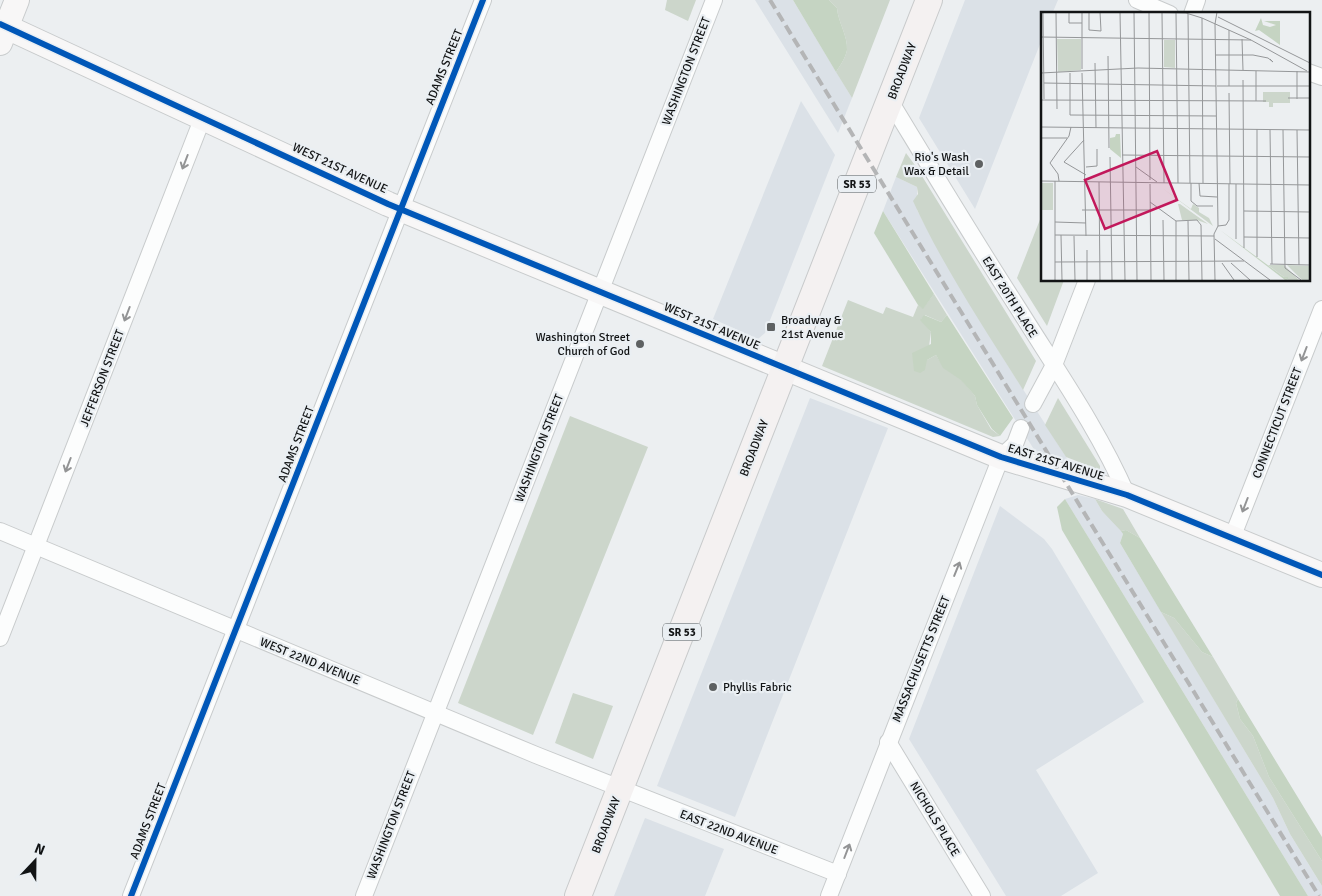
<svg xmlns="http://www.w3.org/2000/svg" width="1322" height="896" font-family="Signika,sans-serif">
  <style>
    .built { fill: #dbe1e7 }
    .green { fill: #ccd6cb }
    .forest { fill: #c5d4c2 }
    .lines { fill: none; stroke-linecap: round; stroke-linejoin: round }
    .street-casing { stroke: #c8cbcc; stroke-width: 18 }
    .secondary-casing { stroke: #c8cbcc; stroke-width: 26 }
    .primary-casing { stroke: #c8cacb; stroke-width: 28 }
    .street { stroke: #fcfdfd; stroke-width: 16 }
    .secondary { stroke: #f8f7f7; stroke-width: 24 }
    .primary { stroke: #f4f1f1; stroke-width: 26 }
    .rail { stroke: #b4b5b6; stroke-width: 4; stroke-dasharray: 10 5; stroke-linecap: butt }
    .cycleway-casing { stroke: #eaeff3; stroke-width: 9 }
    .cycleway { stroke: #0057b8; stroke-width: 6 }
    .oneway { stroke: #939495 }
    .poi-dot { fill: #5e6162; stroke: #eaeff3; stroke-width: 2 }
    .labels { text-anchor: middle; stroke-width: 4.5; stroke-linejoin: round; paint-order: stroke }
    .shield { fill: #eaeff3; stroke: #535658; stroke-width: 1 }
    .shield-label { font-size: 11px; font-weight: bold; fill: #121415 }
    .street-label { font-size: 12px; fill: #121415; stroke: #eaeff3 }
    .poi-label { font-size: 12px; fill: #121415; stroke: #eaeff3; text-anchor: end }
    .inset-road { fill: none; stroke: #959799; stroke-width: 1 }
    .view { fill: #c2185b; fill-opacity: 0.15; stroke: #c2185b; stroke-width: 2.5 }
    .inset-edge { fill: none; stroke: #121415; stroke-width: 2.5 }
  </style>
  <rect width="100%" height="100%" fill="#eceff1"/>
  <g class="built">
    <path d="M755 0H793L852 98 838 133Z"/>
    <path d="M965 0H1058L1052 14H1042V39L975 209 919 118Z"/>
    <path d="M801 101 835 155 765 333 758 339 713 319Z"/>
    <path d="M896 177 917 187V210L935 244 1005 361 1070 463 1037 457 1035 451 883 211Z"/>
    <path d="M810 398 888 428 735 817 657 786Z"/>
    <path d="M1078 495 1095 499 1102 511 1120 527 1123 534 1120 543 1273 798 1290 834 1322 886V896H1308L1065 499Z"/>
    <path d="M1000 506 1044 539 1052 549 1144 702 1036 770 1098 873 1061 896H1006L909 739Z"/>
    <path d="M645 818 724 849 705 896H614Z"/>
  </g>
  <g class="green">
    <path d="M667 0H696L688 21 665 10Z"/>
    <path d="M829 0H890L852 98 836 72C840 66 846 57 847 50 848 36 838 22 837 8Z"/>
    <path d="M906 153 917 168 1036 361 1023 390C985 329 943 267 913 201L918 194 917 187 896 177Z"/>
    <path d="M1041 217 1042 280H1064L1047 326 1017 278Z"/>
    <path d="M934 294 947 315 941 322 925 315 921 319 931 332 927 360 936 355 944 368 961 379 975 396 977 405 991 429 1000 436 993 437 822 366 848 300 883 314 886 307 913 317 918 305 923 308Z"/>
    <path d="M1058 398 1100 466V470L1066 457 1045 425Z"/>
    <path d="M570 416 648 447 533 735 458 703Z"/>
    <path d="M1095 499 1123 509 1140 538 1126 530 1121 531 1102 511Z"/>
    <path d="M1161 612 1174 618 1202 652 1213 657 1238 699 1236 703 1240 719 1253 736 1269 777 1322 861V886L1290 834 1273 798Z"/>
    <path d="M573 693 613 706 593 759 555 743Z"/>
  </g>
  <g class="forest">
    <path d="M793 0H829L837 8C838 22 848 36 847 50 846 57 840 66 836 72Z"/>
    <path d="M883 211 934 294 923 309 918 305 874 233Z"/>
    <path d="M924 315 941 322 947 315 1013 418 1000 436 992 429 977 405 975 396 961 380 943 368 936 355 927 360 925 370 920 373 914 371 912 353 931 344V332L920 320Z"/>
    <path d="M1065 499 1308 896H1280L1062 530 1057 507Z"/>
    <path d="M1126 530 1140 538 1213 657 1202 652 1174 618 1161 612 1120 543 1123 534 1121 531Z"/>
    <path d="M1238 699 1322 837V861L1269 777 1253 736 1240 719 1236 703Z"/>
  </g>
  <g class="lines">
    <g class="street-casing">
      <g id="street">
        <path d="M1137 0 1170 14"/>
        <path d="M1192 14 1197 0"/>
        <path d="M1308 72 1322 77"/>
        <path d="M890 101C932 170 974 240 1018 308 1056 369 1099 430 1127 495"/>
        <path d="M1033 404 1054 365 1087 280"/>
        <path d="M0 531 536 755 838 874"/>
        <path d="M1232 538 1322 309"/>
        <path d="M0 638 203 117"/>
        <path d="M888 742 982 896"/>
        <path d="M131 896 483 0"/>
        <path d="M364 896 714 0"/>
        <path d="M829 896 1001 457 1015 444 1021 428"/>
      </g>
    </g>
    <g class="secondary-casing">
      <g id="secondary">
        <path d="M0 24 388 204 620 300 1001 457 1127 495 1322 575"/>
        <path d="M0 43 17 0"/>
      </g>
    </g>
    <g class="primary-casing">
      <path id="primary" d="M578 896 929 0"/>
    </g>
    <use href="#street" class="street"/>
    <use href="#secondary" class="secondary"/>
    <use href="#primary" class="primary"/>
    <path class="rail" d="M770 0 1319 896"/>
    <g class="cycleway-casing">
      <g id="cycleway">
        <path d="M0 24 388 204 620 300 1001 457 1127 495 1322 575"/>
        <path d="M131 896 483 0"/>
      </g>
    </g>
    <use href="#cycleway" class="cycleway"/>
  </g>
  <defs><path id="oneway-shaft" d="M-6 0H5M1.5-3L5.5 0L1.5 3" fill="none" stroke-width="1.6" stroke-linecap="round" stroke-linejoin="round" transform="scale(1.25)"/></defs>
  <g class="oneway">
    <use href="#oneway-shaft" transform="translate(185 162) rotate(111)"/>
    <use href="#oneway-shaft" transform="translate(127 314) rotate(111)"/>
    <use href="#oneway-shaft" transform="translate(1304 354) rotate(111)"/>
    <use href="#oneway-shaft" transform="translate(68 465) rotate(111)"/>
    <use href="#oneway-shaft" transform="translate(1245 505) rotate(111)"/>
    <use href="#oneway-shaft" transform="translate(957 569) rotate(-68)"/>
    <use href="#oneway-shaft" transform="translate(847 851) rotate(-69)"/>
  </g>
  <g class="poi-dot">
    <circle cx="979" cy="164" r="5"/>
    <rect x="766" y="322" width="10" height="10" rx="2.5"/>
    <circle cx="640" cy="344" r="5"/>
    <circle cx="713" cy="687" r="5"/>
  </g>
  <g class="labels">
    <g class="shield">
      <rect x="838" y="175.5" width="38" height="17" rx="4"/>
      <rect x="663" y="623.5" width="38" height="17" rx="4"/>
    </g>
    <g class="shield-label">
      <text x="857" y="188">SR 53</text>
      <text x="682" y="636">SR 53</text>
    </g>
    <g class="street-label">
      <text transform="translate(444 67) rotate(-68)" y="4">ADAMS STREET</text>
      <text transform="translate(686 71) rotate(-69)" y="4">WASHINGTON STREET</text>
      <text transform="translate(902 71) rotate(-69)" y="4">BROADWAY</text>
      <text transform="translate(340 168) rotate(25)" y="4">WEST 21ST AVENUE</text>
      <text transform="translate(1010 297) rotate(58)" y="4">EAST 20TH PLACE</text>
      <text transform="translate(712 326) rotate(23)" y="4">WEST 21ST AVENUE</text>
      <text transform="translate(102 378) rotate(-69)" y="4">JEFFERSON STREET</text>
      <text transform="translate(1277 423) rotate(-69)" y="4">CONNECTICUT STREET</text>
      <text transform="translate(296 444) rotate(-69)" y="4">ADAMS STREET</text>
      <text transform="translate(539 448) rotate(-69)" y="4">WASHINGTON STREET</text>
      <text transform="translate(754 448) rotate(-69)" y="4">BROADWAY</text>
      <text transform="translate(1056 462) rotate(17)" y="4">EAST 21ST AVENUE</text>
      <text transform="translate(921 659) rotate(-68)" y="4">MASSACHUSETTS STREET</text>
      <text transform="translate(310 661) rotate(22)" y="4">WEST 22ND AVENUE</text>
      <text transform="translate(935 819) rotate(59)" y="4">NICHOLS PLACE</text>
      <text transform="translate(148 821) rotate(-69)" y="4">ADAMS STREET</text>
      <text transform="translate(391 825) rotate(-69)" y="4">WASHINGTON STREET</text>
      <text transform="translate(606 825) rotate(-69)" y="4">BROADWAY</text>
      <text transform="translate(729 832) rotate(21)" y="4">EAST 22ND AVENUE</text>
    </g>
    <g class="poi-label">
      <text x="969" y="161">Rio's Wash<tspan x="969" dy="14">Wax &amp; Detail</tspan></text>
      <text x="781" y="324" text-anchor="start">Broadway &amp;<tspan x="781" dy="14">21st Avenue</tspan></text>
      <text x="630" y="341">Washington Street<tspan x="630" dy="14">Church of God</tspan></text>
      <text x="723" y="691" text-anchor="start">Phyllis Fabric</text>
    </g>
  </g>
  <g transform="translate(1041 12)">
    <rect width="269" height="269" fill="#eceff1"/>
    <path d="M16 27H40V58L17 60ZM123 28H134V56L123 55ZM222 80H249V91H232V95H228V90H222ZM0 171H12V198H0ZM121 176 150 197 152 192 158 196V200L168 206 172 214ZM137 192H139L167 212 156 208H141ZM227 253H243L258 268H247ZM246 253 269 254V268H261Z" fill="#ccd6cb"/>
    <path d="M220 6 222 13 229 15 235 13 223 9H239V33L218 18 214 19ZM75 122H79L80 146 69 137V126L74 125ZM179 218 243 265H247V267L244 266 247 268H244Z" fill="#c5d4c2"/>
    <path class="inset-road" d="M2 0 3 87M15 0 16 97M28 0V11H41M41 0V57M48 0V18L60 19 59 0M79 0 84 268M93 0 96 268M95 0 145 1 161 6 210 28 266 59M108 0 109 168M121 1 123 171M135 1 137 171M147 2 149 171M177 5 269 51M161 6 162 171M188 18V74M0 25 210 28M201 27 202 58M174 43H212L227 46 232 50 229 47M67 44 68 136M54 51 55 116M215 59V89M256 59V87M0 61 97 56 269 60M29 61V103L175 104M41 61 45 224M202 68 203 236M3 71 175 74M176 74H269M188 81 189 172M247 86H269M0 88 225 89M0 115 269 118M216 117V245M229 118 231 252M242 118 244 256 260 268M256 118 258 253M0 126H26M43 128 23 150 45 163M81 143 269 145M69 145 71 268M45 155 56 154V137M95 155 116 170M0 169 269 173M14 169V268M18 169 17 162 9 151 28 124 30 115M58 170 59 268M150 171V189L156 194H172M158 171 159 184 176 185M109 172 110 268M195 172V227M109 190 135 209M41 198H109M203 199 269 200M122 208 123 268M135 209 156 208 160 213 161 268M135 209V268M147 209 148 268M14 210 45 211M177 214 185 213 188 208V172M14 223 173 224M20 223 21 268M33 224 34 268M203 225 269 226M174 227 229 268M46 238V268M14 250 203 249M181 251 193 268M190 251 209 268M229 252 269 253M174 268 173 222 177 214 174 12 176 0"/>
    <path class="view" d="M116 139 136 188 64 217 44 168Z"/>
    <rect width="269" height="269" class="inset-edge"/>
  </g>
  <g transform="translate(35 861) rotate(22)" stroke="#eaeff3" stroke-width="4" paint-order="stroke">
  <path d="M0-4L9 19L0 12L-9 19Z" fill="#121415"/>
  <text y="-8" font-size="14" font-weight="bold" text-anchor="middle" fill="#121415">N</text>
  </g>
</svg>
